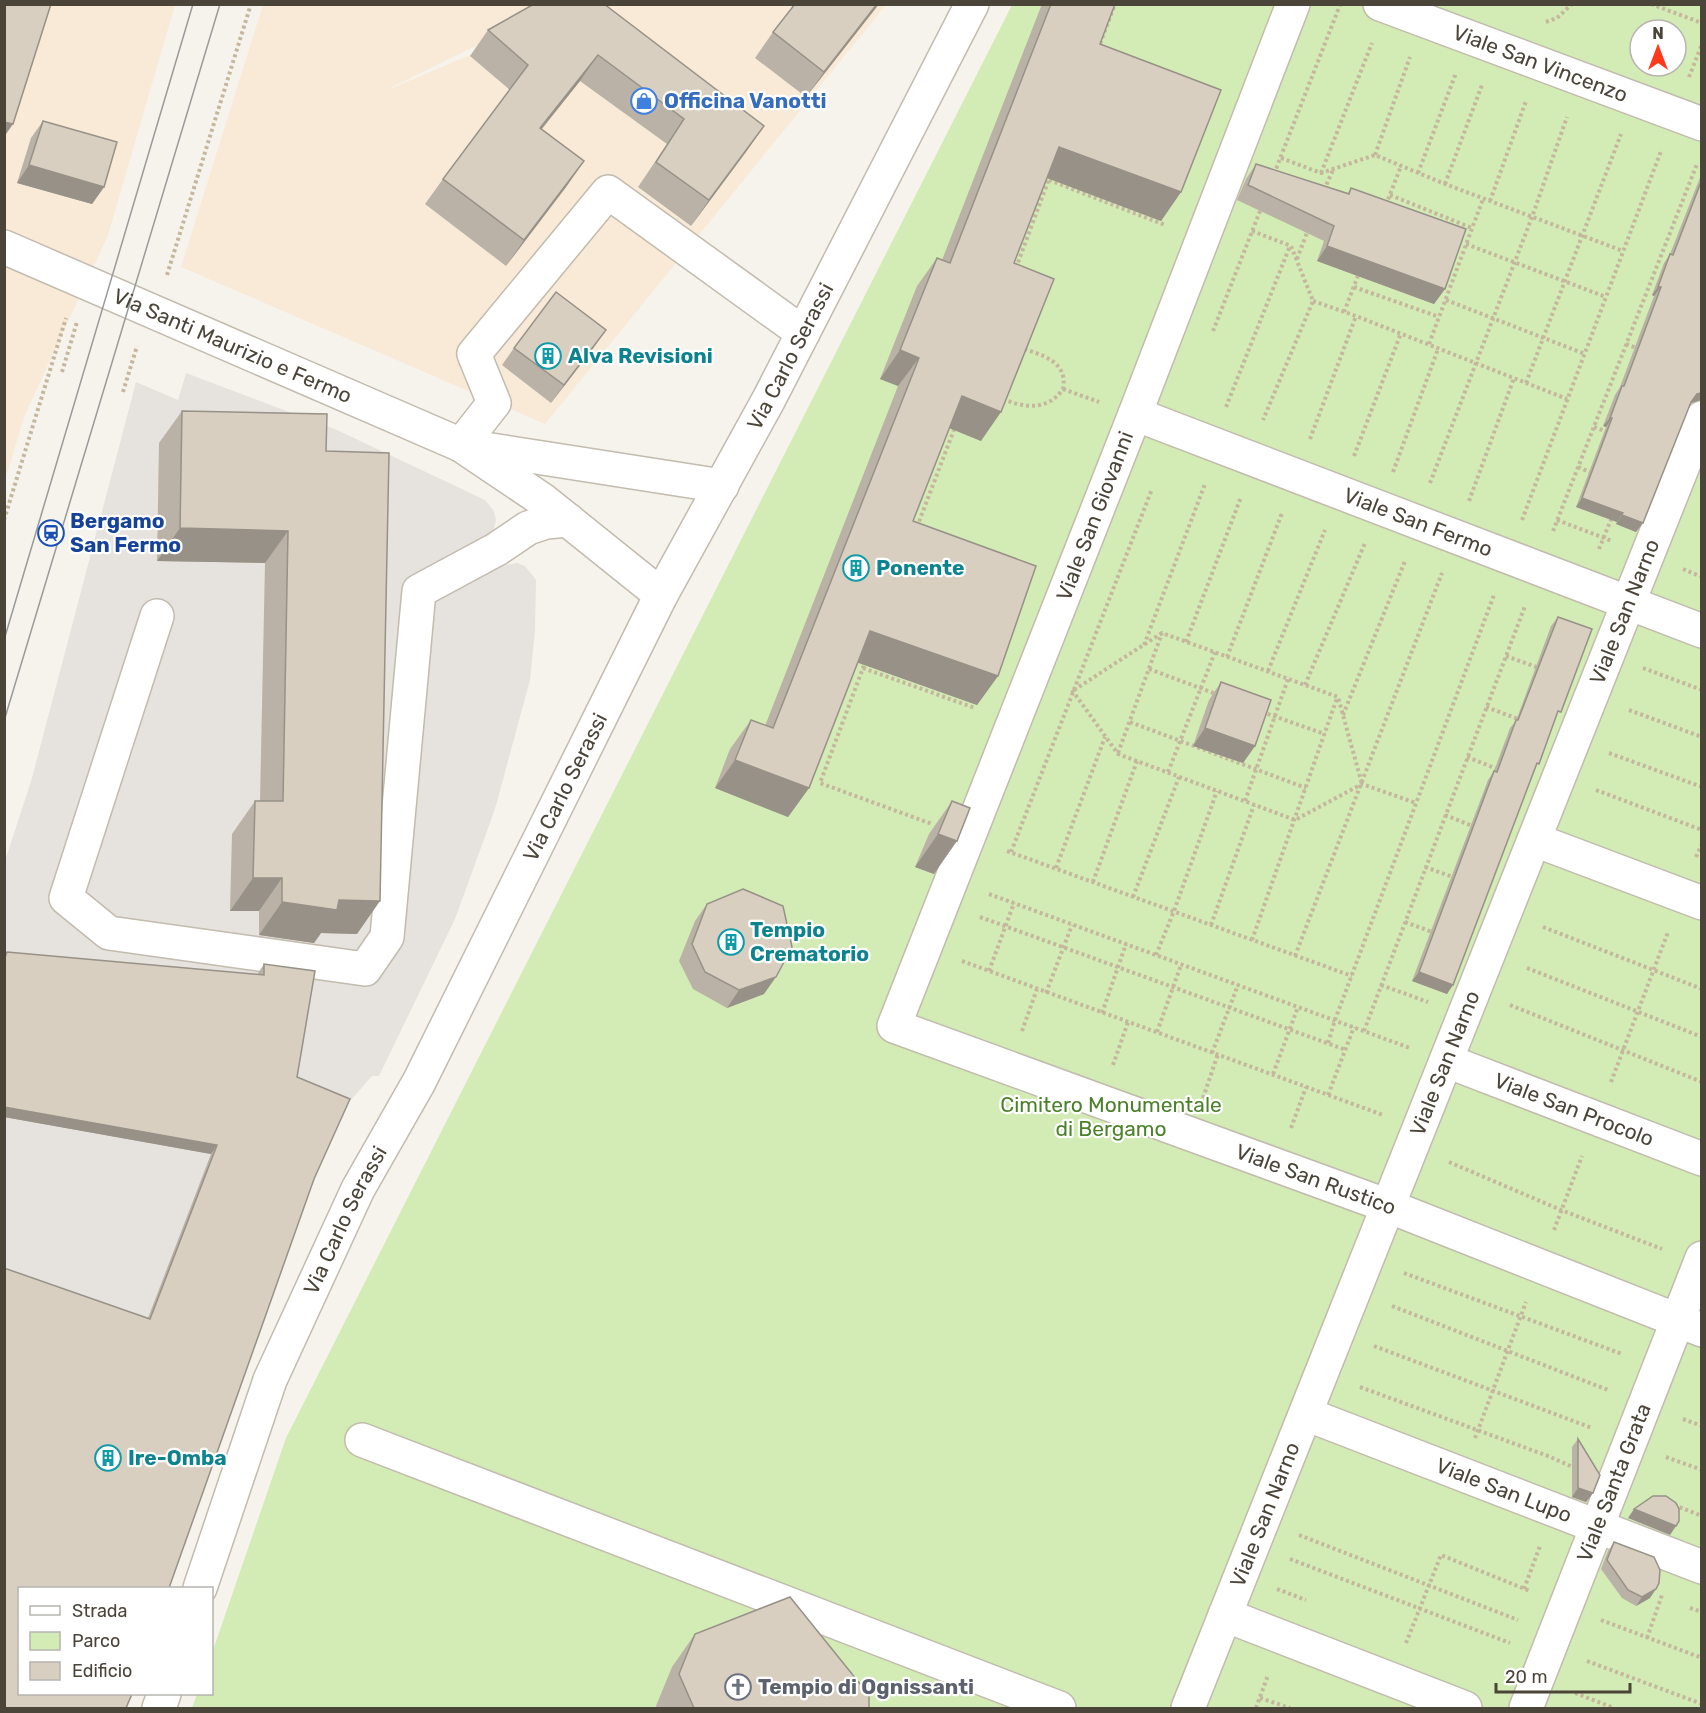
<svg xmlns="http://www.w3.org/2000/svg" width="1706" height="1713" font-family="Rubik,sans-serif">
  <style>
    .commercial { fill: #f8ead7; fill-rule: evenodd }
    .industrial { fill: #e6e2dd }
    .green { fill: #d3ebb4; fill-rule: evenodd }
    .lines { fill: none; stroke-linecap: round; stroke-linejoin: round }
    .minor-casing { stroke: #c2bbae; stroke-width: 36 }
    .path { stroke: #c5b79e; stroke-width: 4; stroke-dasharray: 3 3; stroke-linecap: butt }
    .minor { stroke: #fff; stroke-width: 33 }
    .tram { stroke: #9a9a9a; stroke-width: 1.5 }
    .wall { fill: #bab2a6 }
    .shaded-wall { fill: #979187 }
    .building { fill: #d8cfc1; stroke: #979187; stroke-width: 1.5 }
    .labels { text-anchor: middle; stroke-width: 4.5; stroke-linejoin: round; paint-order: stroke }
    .street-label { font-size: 21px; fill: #4b4439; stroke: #fff }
    .shop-label { font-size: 21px; font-weight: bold; fill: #366cbe; stroke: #fff; text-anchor: start }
    .culture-label { font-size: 21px; font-weight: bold; fill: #0d838f; stroke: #fff; text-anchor: start }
    .transit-label { font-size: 21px; font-weight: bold; fill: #164399; stroke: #fff; text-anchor: start }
    .park-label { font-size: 21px; fill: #4b8128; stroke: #fff }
    .worship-label { font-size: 21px; font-weight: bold; fill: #5b616d; stroke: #fff; text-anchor: start }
  </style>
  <rect width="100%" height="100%" fill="#f6f3ec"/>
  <g class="commercial">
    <path d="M5 5H175L108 235 24 417 5 480Z"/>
    <path d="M263 5H886L545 424 181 267ZM543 13 470 55 390 89V88Z"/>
  </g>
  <path class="industrial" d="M186 373 337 430 485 500 494 511 496 520 494 529 488 534 506 565 517 563 525 566 536 580 535 630 530 680 495 809 455 919 379 1076H372L344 1108 20 1588V1694L5 1708V861L32 778 136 382 178 400Z"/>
  <path class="green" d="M1012 5H1701V1708H192L197 1694H212V1653L286 1438ZM1640 30H1676V66H1640Z"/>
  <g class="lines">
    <g class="minor-casing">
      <g id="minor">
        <path id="s1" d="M1293 4 1135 414 894 1026 1388 1206 1702 1330"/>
        <path id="s2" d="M1380 4 1702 124"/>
        <path id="s3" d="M4 247 461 445 544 501 661 595"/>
        <path id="s4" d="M1135 414 1702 631"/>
        <path d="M461 445 494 403 474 354 608 192 803 333"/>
        <path d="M472 447 722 486"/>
        <path d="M157 616 66 898 109 933 365 969 387 937 419 591 497 549 528 528 546 522 568 520"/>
        <path d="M1535 840 1702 903"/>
        <path id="s5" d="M1447 1061 1702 1159"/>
        <path id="s6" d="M1306 1414 1702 1567"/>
        <path d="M362 1440 1059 1708"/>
        <path id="s7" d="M200 1588 270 1380 358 1189 419 1082 661 595 769 399 972 4"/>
        <path d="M1225 1615 1465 1708"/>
        <path d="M159 1708 164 1694"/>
        <path id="s8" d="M1188 1708 1702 418"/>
        <path id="s9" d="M1526 1708 1702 1258"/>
      </g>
    </g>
    <g class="path">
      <path d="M1651 4 1702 23"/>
      <path d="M1546 22 1557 18 1572 4"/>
      <path d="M1098 49 1115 4"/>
      <path d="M1689 77 1702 44"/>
      <path d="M1375 155 1410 57"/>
      <path d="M1281 158 1321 173 1375 155 1445 184 1623 251"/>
      <path d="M1321 173 1372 43"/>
      <path d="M1418 173 1456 73"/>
      <path d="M1274 174 1340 5"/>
      <path d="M1049 180 1165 225"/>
      <path d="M1445 184 1482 85"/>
      <path d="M1324 190 1333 170"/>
      <path d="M1390 195 1472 228"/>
      <path d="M1490 201 1526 101"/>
      <path d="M1386 205 1401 166"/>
      <path d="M1252 231 1291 246 1313 301 1263 420"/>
      <path d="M1466 244 1606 297"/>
      <path d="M1297 259 1308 230"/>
      <path d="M1016 268 1050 176"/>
      <path d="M167 275 251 4"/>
      <path d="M1354 287 1439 317"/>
      <path d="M1446 300 1585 354"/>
      <path d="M1313 301 1356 316 1567 399"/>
      <path d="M1344 312 1359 273"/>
      <path d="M1213 331 1262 206"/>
      <path d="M1429 344 1483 199"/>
      <path d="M1626 344 1640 349"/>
      <path d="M62 372 77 322"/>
      <path d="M1526 383 1621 134"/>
      <path d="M1063 389 1099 402"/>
      <path d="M123 392 137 346"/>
      <path d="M1003 399C1024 408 1048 411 1063 389 1068 361 1043 356 1022 348"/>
      <path d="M1226 407 1290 246"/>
      <path d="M1594 427 1607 432"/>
      <path d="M1310 439 1356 316"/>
      <path d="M1354 456 1401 333"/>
      <path d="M1578 467 1592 473"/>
      <path d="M1393 472 1438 349"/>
      <path d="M1430 483 1532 217 1567 117"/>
      <path d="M1469 501 1514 378"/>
      <path d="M4 520 66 318"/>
      <path d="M1522 520 1661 151"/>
      <path d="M1557 520 1612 541"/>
      <path d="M917 527 955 427"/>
      <path d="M1553 531 1697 164"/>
      <path d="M1599 549 1612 517"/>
      <path d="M1683 569 1702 577"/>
      <path d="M1186 642 1241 497"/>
      <path d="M1144 645 1205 484"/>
      <path d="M1506 656 1539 668"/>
      <path d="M1227 657 1282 513"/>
      <path d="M866 660 820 783 932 824"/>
      <path d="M863 668 975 708"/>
      <path d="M1643 668 1702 690"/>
      <path d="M1149 669 1216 694"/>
      <path d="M1268 671 1325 530"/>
      <path d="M1305 685 1365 543"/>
      <path d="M1072 690 1118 754 1295 820 1362 784 1416 803"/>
      <path d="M1074 690 1162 633 1338 697 1362 784"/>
      <path d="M1486 707 1521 720"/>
      <path d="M1629 710 1702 737"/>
      <path d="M1262 712 1325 734"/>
      <path d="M1343 715 1405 561"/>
      <path d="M1130 722 1306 788"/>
      <path d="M1118 753 1162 633"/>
      <path d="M1609 753 1702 787"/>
      <path d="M1467 757 1500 770"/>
      <path d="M1168 772 1215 652"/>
      <path d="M1596 790 1702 830"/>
      <path d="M1245 801 1288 679"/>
      <path d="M1445 815 1475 827"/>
      <path d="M1007 851 1352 976"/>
      <path d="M1011 852 1152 489"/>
      <path d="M1696 857 1702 844"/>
      <path d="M1425 867 1456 878"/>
      <path d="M1056 868 1105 737"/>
      <path d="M1093 882 1137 761"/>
      <path d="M989 894 1410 1048"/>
      <path d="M1133 897 1179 777"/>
      <path d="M980 917 1346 1050"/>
      <path d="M1405 922 1435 933"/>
      <path d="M1211 925 1254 805"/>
      <path d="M1543 927 1702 989"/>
      <path d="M1252 940 1337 698"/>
      <path d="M1156 955 1174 911 1217 791"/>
      <path d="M1295 956 1442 573"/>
      <path d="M962 961 1383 1115"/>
      <path d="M1527 968 1702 1037"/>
      <path d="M989 971 1014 903"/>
      <path d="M1381 985 1428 1002"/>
      <path d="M1046 993 1072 925"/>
      <path d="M1510 1005 1702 1082"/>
      <path d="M1102 1013 1126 944"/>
      <path d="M1022 1031 1037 989"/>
      <path d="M1364 1031 1525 606"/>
      <path d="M1157 1032 1181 965"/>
      <path d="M1328 1043 1335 1020 1494 595"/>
      <path d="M1212 1053 1238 985"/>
      <path d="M1113 1065 1128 1022"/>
      <path d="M1273 1074 1298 1007"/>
      <path d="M1611 1082 1668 932"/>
      <path d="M1328 1095 1354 1027"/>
      <path d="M1203 1098 1218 1054"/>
      <path d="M1291 1128 1306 1087"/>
      <path d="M1449 1162 1561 1210 1662 1249"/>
      <path d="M1554 1230 1582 1156"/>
      <path d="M1404 1273 1622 1354"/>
      <path d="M1392 1306 1608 1390"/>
      <path d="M1374 1346 1592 1428"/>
      <path d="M1360 1387 1548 1456 1575 1468"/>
      <path d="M1683 1419 1702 1426"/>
      <path d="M1475 1438 1526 1302"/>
      <path d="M1666 1457 1702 1470"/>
      <path d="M1674 1505 1702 1516"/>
      <path d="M1299 1535 1518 1620"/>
      <path d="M1290 1559 1510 1643"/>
      <path d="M1277 1589 1306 1600"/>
      <path d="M1524 1589 1540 1546"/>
      <path d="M1690 1608 1702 1612"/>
      <path d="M1601 1620 1702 1658"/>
      <path d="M1647 1638 1662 1595"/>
      <path d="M1406 1643 1441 1555 1530 1591"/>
      <path d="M1587 1661 1702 1704"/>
      <path d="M1575 1693 1614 1708"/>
      <path d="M1260 1698 1290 1708"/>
      <path d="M1256 1708 1268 1675"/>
    </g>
    <use href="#minor" class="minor"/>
    <g class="tram">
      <path d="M4 640 193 4"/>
      <path d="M4 721 220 4"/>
    </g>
  </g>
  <g class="wall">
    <path d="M534 4 764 126 691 226 638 187 667 144 580 81 542 129 584 161 566 187 506 266 425 204 443 179 510 90 470 56 488 30Z"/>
    <path d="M795 4H879L806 97 755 58 773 32Z"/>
    <path d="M1042 4H1115L1100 44 1181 192 1161 221 1047 178 1014 263 981 441 949 428 913 521 998 676 977 705 858 662 809 788 788 817 715 788 730 749 751 720 765 726 898 386 880 379 917 286 937 258 942 260Z"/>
    <path d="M43 121 104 187 92 204 17 183 31 138Z"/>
    <path d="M1256 164 1348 193 1351 188 1445 289 1434 304 1317 261 1324 241 1237 200 1246 179Z"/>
    <path d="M1701 175V400L1691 403 1636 532 1616 524 1617 522 1576 507 1606 427 1603 426 1615 395 1620 387 1654 296 1652 295 1664 263 1670 254Z"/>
    <path d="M594 347 551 403 502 365 514 348Z"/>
    <path d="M182 411 326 451 357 934 321 933 314 943 259 935V911H230L232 834 255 801H260L265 563 157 561 159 443Z"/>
    <path d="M1558 617 1554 721 1447 994 1412 981 1488 780 1494 771 1510 728 1516 721 1551 626Z"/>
    <path d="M1221 682 1255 746 1243 763 1193 746 1209 700Z"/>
    <path d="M952 801 934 874 915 867 929 834Z"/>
    <path d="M707 904 764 994 727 1008 693 989 679 961 695 921Z"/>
    <path d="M7 952 258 975V973L264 964 297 1077 314 1179 169 1588 148 1318 211 1154 4 1117V956Z"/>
    <path d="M1578 1439 1593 1493 1586 1502 1572 1497V1447Z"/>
    <path d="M1614 1542 1650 1598 1636 1606 1622 1598 1601 1569 1608 1551Z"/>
    <path d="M695 1634 869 1708H657L656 1706 672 1667Z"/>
  </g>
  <g class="shaded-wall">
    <path d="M877 4H879L806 97 824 72Z"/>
    <path d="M598 55 580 81 522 153 540 128Z"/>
    <path d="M4 122 13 124 4 137Z"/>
    <path d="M764 126 746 152 691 226 709 200Z"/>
    <path d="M1059 147 1181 192 1161 221 1039 175Z"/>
    <path d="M584 161 566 187 506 266 524 240Z"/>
    <path d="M29 165 104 187 92 204 17 183Z"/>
    <path d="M1327 246 1445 289 1434 304 1317 261Z"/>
    <path d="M1658 287H1661L1654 296 1652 295Z"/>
    <path d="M606 330 594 347 551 403 564 385Z"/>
    <path d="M900 350 919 358 898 386 880 379Z"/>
    <path d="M1701 393V400L1691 403 1685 411 1697 394Z"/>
    <path d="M962 396 1001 412 981 441 942 425Z"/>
    <path d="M1610 418H1612L1606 427 1603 426Z"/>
    <path d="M1582 498 1623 513 1617 522 1576 507Z"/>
    <path d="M1622 515 1643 523 1636 532 1616 524Z"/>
    <path d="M180 528 288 531 265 563 157 561Z"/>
    <path d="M870 631 998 676 977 705 850 660Z"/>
    <path d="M1205 728 1255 746 1243 763 1193 746Z"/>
    <path d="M735 760 809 788 788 817 715 788Z"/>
    <path d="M938 834 957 841 934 874 915 867Z"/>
    <path d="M253 878H282L259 911H230Z"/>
    <path d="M339 900 380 901 357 934 321 933 314 943 259 935 282 902Z"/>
    <path d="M1419 972 1453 985 1447 994 1412 981Z"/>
    <path d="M776 977 764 994 727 1008 739 990Z"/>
    <path d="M4 1107 217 1145 211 1154 4 1117Z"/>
    <path d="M1578 1488 1593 1493 1586 1502 1572 1497Z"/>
    <path d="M1634 1509 1676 1526 1670 1535 1628 1518Z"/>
    <path d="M1656 1589 1650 1598 1636 1606 1642 1597Z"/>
  </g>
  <g class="building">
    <path d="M4 4H51L13 124 4 122Z"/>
    <path d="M534 4H604L764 126 709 200 656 162 684 119 598 55 540 128 584 161 524 240 443 179 528 65 488 30Z"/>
    <path d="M795 4H877L824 72 773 32Z"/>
    <path d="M1051 4H1115L1100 44 1221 90 1181 192 1059 147 1014 263 1054 279 1001 412 962 396 913 521 1036 566 998 676 870 631 809 788 735 760 751 720 773 728 919 358 900 350 937 258 950 263Z"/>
    <path d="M43 121 117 142 104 187 29 165Z"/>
    <path d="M1256 164 1349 194 1351 188 1466 229 1445 289 1327 246 1334 226 1248 185Z"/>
    <path d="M1701 182V393L1697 394 1691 402 1643 523 1622 515 1623 513 1582 498 1612 418H1610L1622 386H1624L1661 287H1658L1670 254 1673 255Z"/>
    <path d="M556 292 606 330 564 385 514 348Z"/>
    <path d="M182 411 327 414 326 451 389 453 380 901 339 900 337 910 282 902V878H253L255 801H283L288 531 180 528Z"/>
    <path d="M1558 617 1592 629 1561 712 1558 711 1539 764 1537 763 1453 985 1419 972 1494 771 1497 772 1516 720H1518Z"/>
    <path d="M1221 682 1271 700 1255 746 1205 728Z"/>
    <path d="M952 801 970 808 957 841 938 834Z"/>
    <path d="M743 889 783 906 792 947 776 977 739 990 705 972 692 944 707 904Z"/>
    <path d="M7 952 264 975V964L315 971 297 1077 350 1099 314 1179 169 1588H20V1694H132L126 1708H4V1268L150 1319 217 1145 4 1107V960Z"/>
    <path d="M1578 1439 1600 1475 1593 1493 1578 1488Z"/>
    <path d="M1653 1496H1666L1676 1503 1679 1509V1521L1676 1526 1634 1509Z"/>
    <path d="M1614 1542 1654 1557 1660 1570 1659 1583 1656 1589 1642 1597 1628 1590 1607 1560Z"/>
    <path d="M790 1597 869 1695V1708H694L679 1674 695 1634Z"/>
  </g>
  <defs>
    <g id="shop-ring" transform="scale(1.35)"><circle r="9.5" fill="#fff" stroke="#3f7fe0" stroke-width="1.5"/><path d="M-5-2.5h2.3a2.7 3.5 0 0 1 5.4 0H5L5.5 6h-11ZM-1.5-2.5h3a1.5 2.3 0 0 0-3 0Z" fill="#3f7fe0"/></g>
    <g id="building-ring" transform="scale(1.35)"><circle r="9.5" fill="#fff" stroke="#0f9aa8" stroke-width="1.5"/><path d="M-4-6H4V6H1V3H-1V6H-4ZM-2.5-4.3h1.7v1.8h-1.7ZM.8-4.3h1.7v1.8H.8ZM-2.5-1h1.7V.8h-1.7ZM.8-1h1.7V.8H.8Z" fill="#0f9aa8"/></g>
    <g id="station-ring" transform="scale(1.35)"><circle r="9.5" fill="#fff" stroke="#1a4fb4" stroke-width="1.5"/><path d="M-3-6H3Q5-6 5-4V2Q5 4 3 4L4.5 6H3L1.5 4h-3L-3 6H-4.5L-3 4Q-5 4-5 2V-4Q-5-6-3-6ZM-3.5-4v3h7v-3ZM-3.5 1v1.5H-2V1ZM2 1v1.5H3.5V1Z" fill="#1a4fb4"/></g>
    <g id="church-ring" transform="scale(1.35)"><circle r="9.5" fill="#fff" stroke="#6b7280" stroke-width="1.5"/><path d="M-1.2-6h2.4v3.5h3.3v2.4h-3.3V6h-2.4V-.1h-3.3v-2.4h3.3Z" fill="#6b7280"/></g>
  </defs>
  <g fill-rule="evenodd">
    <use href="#shop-ring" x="644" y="101"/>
    <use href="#building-ring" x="548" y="356"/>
    <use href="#station-ring" x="51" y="533"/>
    <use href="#building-ring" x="856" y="568"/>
    <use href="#building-ring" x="731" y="942"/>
    <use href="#building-ring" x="108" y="1458"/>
    <use href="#church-ring" x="738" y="1687"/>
  </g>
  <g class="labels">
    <g class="street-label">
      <text dy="7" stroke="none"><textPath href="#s2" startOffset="171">Viale San Vincenzo</textPath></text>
      <text dy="7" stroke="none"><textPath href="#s3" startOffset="249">Via Santi Maurizio e Fermo</textPath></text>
      <text dy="7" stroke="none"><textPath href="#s7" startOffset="1368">Via Carlo Serassi</textPath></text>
      <text transform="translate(1095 516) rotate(-69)" y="7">Viale San Giovanni</text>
      <text dy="7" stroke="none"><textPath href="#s4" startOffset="303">Viale San Fermo</textPath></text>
      <text dy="7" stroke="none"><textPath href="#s8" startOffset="1180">Viale San Narno</textPath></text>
      <text dy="7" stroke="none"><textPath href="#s7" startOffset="882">Via Carlo Serassi</textPath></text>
      <text dy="7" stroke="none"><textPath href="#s8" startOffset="694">Viale San Narno</textPath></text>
      <text dy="7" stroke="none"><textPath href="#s5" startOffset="136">Viale San Procolo</textPath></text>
      <text dy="7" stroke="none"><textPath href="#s1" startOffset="1546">Viale San Rustico</textPath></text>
      <text dy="7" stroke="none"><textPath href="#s7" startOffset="396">Via Carlo Serassi</textPath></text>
      <text dy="7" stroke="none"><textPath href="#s9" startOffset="242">Viale Santa Grata</textPath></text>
      <text dy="7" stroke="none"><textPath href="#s6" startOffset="212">Viale San Lupo</textPath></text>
      <text dy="7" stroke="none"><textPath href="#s8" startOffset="208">Viale San Narno</textPath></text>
    </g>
    <g class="shop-label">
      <text x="664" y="108">Officina Vanotti</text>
    </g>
    <g class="culture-label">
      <text x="568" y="363">Alva Revisioni</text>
      <text x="876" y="575">Ponente</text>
      <text x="750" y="937">Tempio<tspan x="750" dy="24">Crematorio</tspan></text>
      <text x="128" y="1465">Ire-Omba</text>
    </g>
    <g class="transit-label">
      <text x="70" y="528">Bergamo<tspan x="70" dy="24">San Fermo</tspan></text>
    </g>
    <g class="park-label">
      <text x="1111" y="1112">Cimitero Monumentale<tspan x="1111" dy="24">di Bergamo</tspan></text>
    </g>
    <g class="worship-label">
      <text x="758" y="1694">Tempio di Ognissanti</text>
    </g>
  </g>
  <rect width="1706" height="1713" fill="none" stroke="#4b4439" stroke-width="12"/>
  <rect x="18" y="1587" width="195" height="108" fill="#ffffff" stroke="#b7b4b0" stroke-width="1.5"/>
  <rect x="30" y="1606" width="30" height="9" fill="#ffffff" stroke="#b7b4b0" stroke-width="1.5"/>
  <text x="72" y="1617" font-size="18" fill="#4b4439">Strada</text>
  <rect x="30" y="1632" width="30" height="18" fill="#d3ebb4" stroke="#b7b4b0" stroke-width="1.5"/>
  <text x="72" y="1647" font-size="18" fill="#4b4439">Parco</text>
  <rect x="30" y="1662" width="30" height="18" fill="#d8cfc1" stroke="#b7b4b0" stroke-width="1.5"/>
  <text x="72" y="1677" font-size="18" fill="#4b4439">Edificio</text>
  <g transform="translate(1658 48)"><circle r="28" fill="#ffffff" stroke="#b7b4b0" stroke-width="1.5"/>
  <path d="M0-4.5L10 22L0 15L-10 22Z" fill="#ff391a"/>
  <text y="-9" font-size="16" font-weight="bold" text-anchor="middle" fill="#4b4439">N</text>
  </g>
  <path d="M1496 1683v9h134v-9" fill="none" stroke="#4b4439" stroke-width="3"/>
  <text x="1505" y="1683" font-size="18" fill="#4b4439" stroke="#ffffff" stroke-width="4.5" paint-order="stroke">20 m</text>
</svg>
